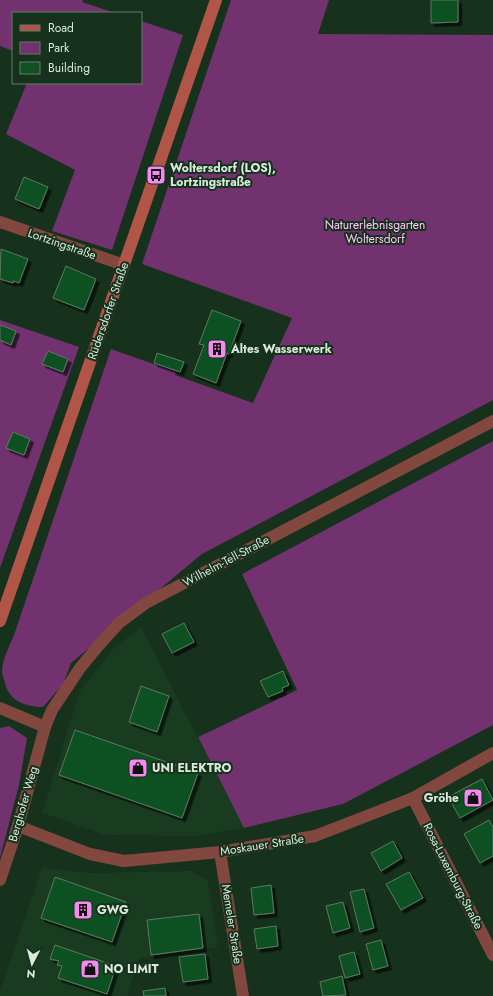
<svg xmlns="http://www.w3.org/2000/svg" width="493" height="996" font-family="Jost,sans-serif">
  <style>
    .built { fill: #193b20 }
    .green { fill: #71326f }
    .building { fill: #105124; stroke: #5c7960; filter: url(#shadow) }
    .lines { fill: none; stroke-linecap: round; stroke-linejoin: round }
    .street { stroke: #82473f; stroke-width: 12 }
    .secondary { stroke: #b25549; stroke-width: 12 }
    .labels { text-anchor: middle; stroke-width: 4; stroke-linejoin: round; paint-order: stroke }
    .poi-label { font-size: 12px; font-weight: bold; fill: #d9e9db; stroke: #16311c; text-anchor: start }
    .park-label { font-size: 12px; fill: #ffc7fa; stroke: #16311c }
    .street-label { font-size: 12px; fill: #d9e9db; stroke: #16311c }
  </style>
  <defs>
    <filter id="shadow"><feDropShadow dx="3.5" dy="3.5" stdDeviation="0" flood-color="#0009"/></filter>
  </defs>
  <rect width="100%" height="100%" fill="#16311c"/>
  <g class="built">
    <path d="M141 627 244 828 195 836 105 835 42 813 80 691 113 649Z"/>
    <path d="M42 868 90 873 191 871 208 881 218 947 139 959 127 996H0V991Z"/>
  </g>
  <g class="green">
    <path d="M0 0H83L82 2 115 13H13V51L0 46Z"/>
    <path d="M231 0H329L318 34 493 35V400L202 554 71 663 63 684 43 707C26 707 9 701 5 683 4 679 2 675 2 671 3 658 9 647 14 635L111 349 176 372 175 375 253 403 292 318 142 264Z"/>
    <path d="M141 21 183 35 112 250 52 231 75 170 6 134 27 83H141Z"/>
    <path d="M0 320 79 347 0 568Z"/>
    <path d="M493 441V725L343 804 244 828 198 737 297 690 242 574Z"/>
    <path d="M9 726 27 738 19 785 0 858V728Z"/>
  </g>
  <g class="building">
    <path d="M431 0H458V22L431 23Z"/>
    <path d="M24 177 48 187 39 209 15 199Z"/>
    <path d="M1 249 28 259 19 283 13 281V283L0 279Z"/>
    <path d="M66 266 96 279 84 310 53 298Z"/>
    <path d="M212 310 241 321 229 354 227 353 216 383 193 374 204 345 199 344Z"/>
    <path d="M0 325 16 331 11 345 0 340Z"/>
    <path d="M48 351 68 359 63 372 42 364Z"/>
    <path d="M157 353 184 362 180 372 154 363Z"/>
    <path d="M13 432 30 439 24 455 6 448Z"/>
    <path d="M184 623 194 642 172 653 162 634Z"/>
    <path d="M283 671 289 685 282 688 283 691 268 697 260 681Z"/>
    <path d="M141 686 169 696 157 732 129 722Z"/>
    <path d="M75 730 198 773 182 818 59 775Z"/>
    <path d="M482 779 493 800 460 818 448 797Z"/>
    <path d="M489 820 493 827V856L480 863 464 834Z"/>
    <path d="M393 841 402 858 381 871 371 853Z"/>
    <path d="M409 872 423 898 401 910 386 884Z"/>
    <path d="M55 877 126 902 112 942 41 918Z"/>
    <path d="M271 885 274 913 254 915 251 888Z"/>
    <path d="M364 889 374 928 360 932 350 892Z"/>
    <path d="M343 902 350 928 333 933 326 906Z"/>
    <path d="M199 914 203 948 151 955 147 920Z"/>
    <path d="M276 926 278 946 257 949 254 929Z"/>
    <path d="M381 940 388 966 373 970 366 944Z"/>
    <path d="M55 945 116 966 107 994 58 978 62 966 57 965 59 961 50 959Z"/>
    <path d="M354 952 360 974 345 978 339 956Z"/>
    <path d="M205 954 208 979 183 982 179 957Z"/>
    <path d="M342 976 346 995 323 996 320 982Z"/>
    <path d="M165 988 166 996H144L143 991Z"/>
  </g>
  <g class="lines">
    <g class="street">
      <path d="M0 222 124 265"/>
      <path d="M0 708 45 727"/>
      <path d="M413 798 493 955"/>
      <path d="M18 826 90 854 124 861 220 852 315 836 413 798 493 753"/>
      <path d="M220 852 243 996"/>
      <path d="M0 880 18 826 45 727 52 710 80 668 99 645 119 623 146 603 493 421"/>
    </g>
    <path class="secondary" d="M0 621 216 0"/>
  </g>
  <defs>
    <g id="bus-square" transform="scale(1)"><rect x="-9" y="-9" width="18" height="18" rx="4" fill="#f489ef" stroke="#16311c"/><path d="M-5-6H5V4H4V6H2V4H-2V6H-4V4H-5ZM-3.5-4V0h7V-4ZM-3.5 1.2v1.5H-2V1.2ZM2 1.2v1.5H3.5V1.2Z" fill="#111"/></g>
    <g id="building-square" transform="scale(1)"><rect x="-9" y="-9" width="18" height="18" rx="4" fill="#f489ef" stroke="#16311c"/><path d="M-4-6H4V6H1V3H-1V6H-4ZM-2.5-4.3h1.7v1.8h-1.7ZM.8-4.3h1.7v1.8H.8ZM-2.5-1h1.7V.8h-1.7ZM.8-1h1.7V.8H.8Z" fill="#111"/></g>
    <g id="shop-square" transform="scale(1)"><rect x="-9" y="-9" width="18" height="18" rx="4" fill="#f489ef" stroke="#16311c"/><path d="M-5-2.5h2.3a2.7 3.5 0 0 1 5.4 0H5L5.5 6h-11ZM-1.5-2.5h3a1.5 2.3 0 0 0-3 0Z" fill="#111"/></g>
  </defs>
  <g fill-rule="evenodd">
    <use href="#bus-square" x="156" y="175"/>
    <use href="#building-square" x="217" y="349"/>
    <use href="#shop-square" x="138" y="768"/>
    <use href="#shop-square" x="473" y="798"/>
    <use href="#building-square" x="83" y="910"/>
    <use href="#shop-square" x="90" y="969"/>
  </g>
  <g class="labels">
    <g class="poi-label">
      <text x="170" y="172">Woltersdorf (LOS),<tspan x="170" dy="14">Lortzingstraße</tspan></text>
      <text x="231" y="353">Altes Wasserwerk</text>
      <text x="152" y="772">UNI ELEKTRO</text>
      <text x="459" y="802" text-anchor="end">Gröhe</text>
      <text x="97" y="914">GWG</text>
      <text x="104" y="973">NO LIMIT</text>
    </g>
    <g class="park-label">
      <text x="375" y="229">Naturerlebnisgarten<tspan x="375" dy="14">Woltersdorf</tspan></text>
    </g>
    <g class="street-label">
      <text transform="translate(62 244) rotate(19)" y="4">Lortzingstraße</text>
      <text transform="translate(108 311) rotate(-71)" y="4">Rüdersdorfer Straße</text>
      <text transform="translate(226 561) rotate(-28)" y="4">Wilhelm-Tell-Straße</text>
      <text transform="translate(23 804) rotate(-74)" y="4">Berghofer Weg</text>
      <text transform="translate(262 845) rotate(-9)" y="4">Moskauer Straße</text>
      <text transform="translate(453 876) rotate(63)" y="4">Rosa-Luxemburg-Straße</text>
      <text transform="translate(232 924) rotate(81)" y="4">Memeler Straße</text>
    </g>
  </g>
  <rect x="12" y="12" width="130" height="72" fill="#16311c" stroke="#647b68"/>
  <rect x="20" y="25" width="20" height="6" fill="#b25549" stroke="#647b68"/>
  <text x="48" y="32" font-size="12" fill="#d9e9db">Road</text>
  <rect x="20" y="42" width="20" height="12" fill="#71326f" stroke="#647b68"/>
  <text x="48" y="52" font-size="12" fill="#d9e9db">Park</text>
  <rect x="20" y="62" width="20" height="12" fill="#105124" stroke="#647b68"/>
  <text x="48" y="72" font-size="12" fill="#d9e9db">Building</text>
  <g transform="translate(32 964) rotate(186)" stroke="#16311c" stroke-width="3" paint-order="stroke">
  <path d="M0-3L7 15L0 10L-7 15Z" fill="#d9e9db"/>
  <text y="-6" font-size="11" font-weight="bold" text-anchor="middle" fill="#d9e9db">N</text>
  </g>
</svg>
